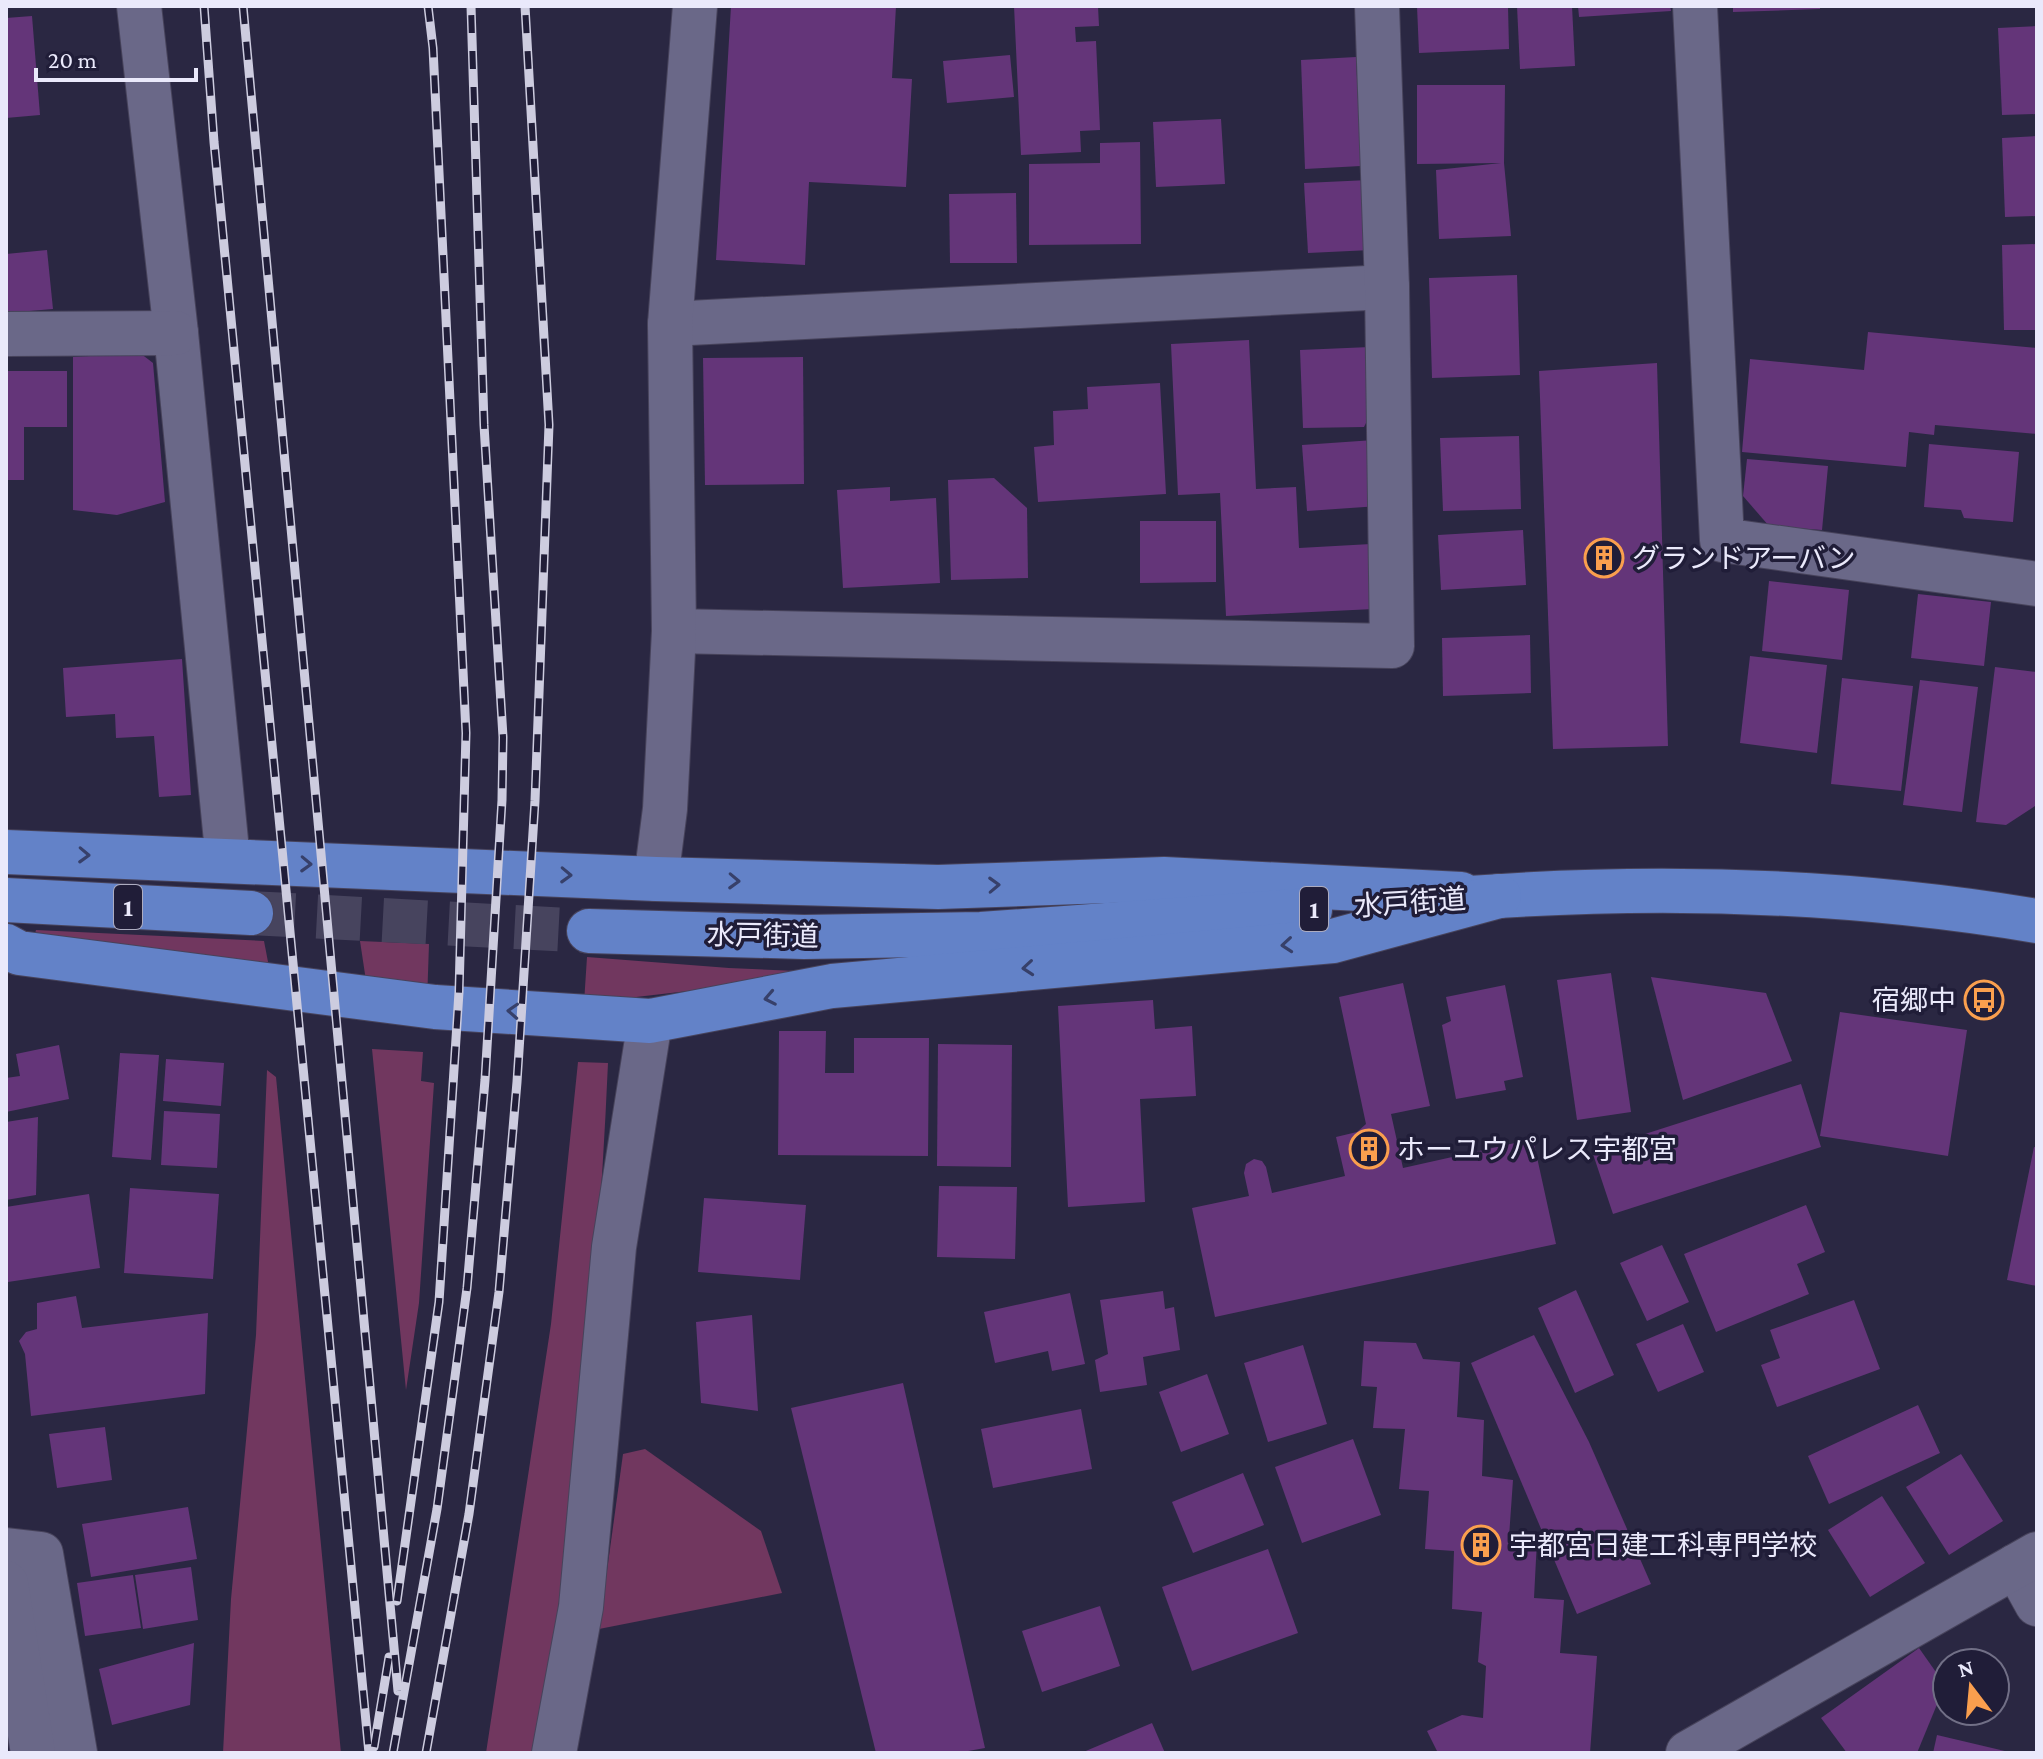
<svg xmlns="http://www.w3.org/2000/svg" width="2043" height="1759" font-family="'Crimson Pro','Noto Sans JP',serif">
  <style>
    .green { fill: #71375f }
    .building { fill: #643579 }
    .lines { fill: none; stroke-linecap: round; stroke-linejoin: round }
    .primary-tunnel { stroke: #47445e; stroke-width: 44; stroke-dasharray: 44 22; stroke-linecap: butt }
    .minor-casing { stroke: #47435b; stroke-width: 46 }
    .primary-casing { stroke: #47435b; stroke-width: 46 }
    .minor { stroke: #6a6888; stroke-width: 44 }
    .primary { stroke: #6382c8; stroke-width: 44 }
    .rail-casing { stroke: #cdccdf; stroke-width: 9 }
    .rail { stroke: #201d38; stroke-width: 6; stroke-dasharray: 18; stroke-linecap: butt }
    .oneway { stroke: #37406a }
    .labels { text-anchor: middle; stroke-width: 7; stroke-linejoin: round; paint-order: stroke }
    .shield { fill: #201d38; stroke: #adacc0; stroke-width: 2 }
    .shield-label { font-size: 26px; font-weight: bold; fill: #eae9fb }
    .poi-label { font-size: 28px; fill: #eae9fb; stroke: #201d38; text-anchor: start }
    .street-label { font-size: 28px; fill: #eae9fb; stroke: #201d38 }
  </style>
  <rect width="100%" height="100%" fill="#2a2742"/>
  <g class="green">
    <path d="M36 930 264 941 269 967 34 937Z"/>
    <path d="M360 941 429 944 427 1002 368 994Z"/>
    <path d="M587 957 729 968 843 973 584 1003Z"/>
    <path d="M372 1049 423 1052 421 1081 434 1083 419 1303 406 1390Z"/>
    <path d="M578 1062 608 1063C598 1294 574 1525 536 1753H486L551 1324Z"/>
    <path d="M267 1070 276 1077 341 1753H223L231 1599 256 1335Z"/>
    <path d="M645 1449 761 1531 782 1593 599 1629 623 1454Z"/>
  </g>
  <g class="building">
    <path d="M731 6H896L892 78 912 79 906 187 809 182 805 265 716 260Z"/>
    <path d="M1014 6H1098L1099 26 1075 27 1076 42 1096 41 1100 130 1080 131 1081 152 1021 155Z"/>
    <path d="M1417 6H1508L1509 49 1419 53Z"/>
    <path d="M1517 6H1572L1575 66 1520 69Z"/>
    <path d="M1578 6H1670L1671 11 1579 17Z"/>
    <path d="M1733 6H1820V9L1733 12Z"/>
    <path d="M32 16 40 115 6 118V18Z"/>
    <path d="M2037 26V114L2002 115 1998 28Z"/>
    <path d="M1010 55 1014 97 947 103 943 61Z"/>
    <path d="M1356 57 1361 166 1305 169 1301 60Z"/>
    <path d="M1417 85H1505L1504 163 1511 236 1439 239 1436 170 1501 163 1417 164Z"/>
    <path d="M1221 119 1225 184 1156 187 1153 122Z"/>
    <path d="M2037 136V216L2005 217 2002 138Z"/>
    <path d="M1140 142 1141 244 1029 245V164L1100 163V143Z"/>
    <path d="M1369 180 1371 250 1308 253 1304 183Z"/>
    <path d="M1016 193 1017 263H950L949 194Z"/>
    <path d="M2037 244V330H2004L2002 245Z"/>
    <path d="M47 250 53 309 6 313V254Z"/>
    <path d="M1517 275 1520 375 1432 378 1429 278Z"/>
    <path d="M1868 332 2037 348V434L1935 425 1934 435 1909 432 1906 467 1742 452 1750 359 1864 370Z"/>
    <path d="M1249 340 1256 489 1296 487 1299 548 1371 544 1374 609 1226 616 1220 493 1178 495 1171 344Z"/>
    <path d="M1370 347 1373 409 1364 427 1303 428 1300 350Z"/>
    <path d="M140 353 153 363 165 502 117 515 73 510V357Z"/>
    <path d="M803 357 804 484 705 485 703 358Z"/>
    <path d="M1657 363 1668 746 1553 749 1539 371Z"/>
    <path d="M6 371H67V427H24V480H6Z"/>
    <path d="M1160 383 1166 494 1038 502 1034 447 1054 445 1053 411 1088 409 1087 387Z"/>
    <path d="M1519 436 1521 509 1443 511 1440 438Z"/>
    <path d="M1374 440 1379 506 1307 511 1302 445Z"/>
    <path d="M1929 444 2019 452 2013 522 1964 518 1961 510 1924 507Z"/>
    <path d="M1747 459 1828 466 1822 530 1769 526 1743 496Z"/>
    <path d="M994 478 1027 508 1028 578 951 580 948 480Z"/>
    <path d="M890 487V501L936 498 940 583 843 588 837 490Z"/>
    <path d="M1140 521H1216V582L1140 583Z"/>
    <path d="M1523 530 1526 585 1441 590 1438 535Z"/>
    <path d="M1769 581 1849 590 1842 660 1762 651Z"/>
    <path d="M1918 594 1991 602 1984 666 1911 658Z"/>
    <path d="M1530 635 1531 693 1443 696 1442 638Z"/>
    <path d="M1750 656 1827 665 1817 753 1740 743Z"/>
    <path d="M182 659 191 795 159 797 154 736 116 738 115 714 66 717 63 668Z"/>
    <path d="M1995 667 2037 672 2035 806 2006 825 1976 822Z"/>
    <path d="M1842 678 1913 686 1901 791 1831 784Z"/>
    <path d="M1920 680 1978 687 1962 812 1903 805Z"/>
    <path d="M1611 973 1631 1112 1577 1120 1557 980Z"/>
    <path d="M1651 977 1766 993 1792 1061 1683 1100Z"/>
    <path d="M1403 983 1430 1106 1391 1114 1403 1168 1533 1139 1556 1244 1215 1317 1192 1208 1249 1196 1244 1173 1246 1164 1254 1159 1262 1161 1266 1167 1272 1193 1345 1176 1336 1137 1357 1132 1366 1124 1339 997Z"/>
    <path d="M1505 985 1523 1077 1504 1081 1506 1090 1456 1099 1442 1025 1451 1021 1446 997Z"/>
    <path d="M1153 1000 1155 1029 1192 1026 1196 1096 1140 1099 1145 1202 1068 1207 1058 1006Z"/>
    <path d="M1840 1012 1967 1030 1948 1156 1820 1136Z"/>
    <path d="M779 1031H826L825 1073H854V1038H929L928 1156 778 1155Z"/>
    <path d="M938 1044 1012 1045 1011 1167 937 1166Z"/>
    <path d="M59 1045 69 1099 6 1112V1078L20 1076 16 1054Z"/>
    <path d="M120 1053 159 1055 151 1160 112 1157Z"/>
    <path d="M166 1059 224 1063 221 1106 163 1101Z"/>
    <path d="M1801 1084 1821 1147 1613 1214 1592 1151Z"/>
    <path d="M164 1111 220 1114 217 1168 161 1165Z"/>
    <path d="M38 1117 36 1195 6 1200V1122Z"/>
    <path d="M2034 1147 2037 1148V1286L2007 1280Z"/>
    <path d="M939 1186 1017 1187 1015 1259 937 1257Z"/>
    <path d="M130 1188 219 1194 213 1279 124 1273Z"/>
    <path d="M89 1194 100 1268 8 1282 6 1207Z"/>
    <path d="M704 1198 806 1205 800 1280 698 1272Z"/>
    <path d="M1806 1205 1825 1252 1797 1264 1809 1294 1716 1332 1684 1254Z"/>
    <path d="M1662 1245 1689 1302 1647 1321 1620 1263Z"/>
    <path d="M1576 1290 1614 1375 1575 1393 1538 1308Z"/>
    <path d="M1163 1291 1165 1309 1174 1307 1180 1350 1143 1357 1147 1385 1100 1392 1095 1360 1108 1354 1100 1300Z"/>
    <path d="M1070 1293 1085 1364 1052 1371 1048 1351 995 1363 984 1312Z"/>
    <path d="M76 1296 82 1328 208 1313 205 1394 31 1416 25 1354 19 1341 26 1332 37 1329V1303Z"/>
    <path d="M1854 1300 1880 1369 1777 1407 1761 1365 1780 1358 1770 1330Z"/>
    <path d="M752 1315 758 1411 701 1403 696 1322Z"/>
    <path d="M1683 1324 1704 1372 1658 1392 1636 1344Z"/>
    <path d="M1534 1335 1589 1442 1651 1584 1577 1614 1471 1363Z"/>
    <path d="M1364 1341 1416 1343 1423 1359 1460 1362 1457 1417 1484 1420 1482 1476 1513 1480 1509 1537 1537 1540 1534 1598 1564 1600 1560 1653 1597 1656 1590 1753H1438L1427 1731 1462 1715 1483 1718 1486 1666 1478 1662 1482 1612 1452 1609 1454 1551 1425 1549 1429 1491 1399 1489 1405 1429 1373 1428 1377 1387 1361 1386Z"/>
    <path d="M1303 1345 1327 1424 1268 1442 1244 1363Z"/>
    <path d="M1207 1374 1229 1434 1181 1452 1159 1392Z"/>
    <path d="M903 1383 985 1748 957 1753H876L791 1408Z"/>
    <path d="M1918 1405 1940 1453 1829 1504 1808 1456Z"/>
    <path d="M1081 1409 1092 1469 993 1488 981 1429Z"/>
    <path d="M105 1427 112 1480 57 1488 49 1434Z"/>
    <path d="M1353 1439 1381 1515 1302 1543 1275 1467Z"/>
    <path d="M1961 1454 2003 1521 1949 1555 1906 1487Z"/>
    <path d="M1243 1473 1264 1525 1193 1553 1172 1502Z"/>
    <path d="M1882 1496 1925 1563 1870 1597 1828 1530Z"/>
    <path d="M188 1507 197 1559 91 1577 82 1524Z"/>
    <path d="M1268 1549 1298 1633 1192 1671 1162 1587Z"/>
    <path d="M191 1567 198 1620 143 1629 135 1575Z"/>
    <path d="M133 1575 141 1628 85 1636 77 1583Z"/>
    <path d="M1100 1606 1120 1666 1042 1692 1022 1631Z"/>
    <path d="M194 1643 190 1705 112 1725 99 1669Z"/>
    <path d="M1919 1648 1945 1685 1917 1753H1847L1821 1718Z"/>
    <path d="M1152 1723 1165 1753H1081Z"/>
    <path d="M1937 1735 2009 1752 2008 1753H1933Z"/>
  </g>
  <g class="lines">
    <path class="primary-tunnel" d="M251 913 589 931"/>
    <g class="minor-casing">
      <g id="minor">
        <path d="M139 6 176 333 228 861"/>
        <path d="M1695 6 1722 540 2037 584"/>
        <path d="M670 324 1387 287"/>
        <path d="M6 334 176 333"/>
        <path d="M674 631 1392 646 1387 287 1377 6"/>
        <path d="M656 879 665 809 674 631 670 324 695 6"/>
        <path d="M6 1550 41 1554 75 1753"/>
        <path d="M2016 1566 2037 1604"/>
        <path d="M6 1583 33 1753"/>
        <path d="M554 1753 581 1607 614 1247 650 1021"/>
        <path d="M1688 1753 2037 1554"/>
      </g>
    </g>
    <g class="primary-casing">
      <g id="primary">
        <path d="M6 852 656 879 938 887 1164 879 1461 894"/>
        <path d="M1470 898C1659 884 1851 890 2037 921"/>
        <path d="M6 900 251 913"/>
        <path d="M589 931 804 937 981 934 1310 910"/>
        <path d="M6 946 19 953 435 1007 650 1021 832 986 1333 941 1499 896"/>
      </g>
    </g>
    <use href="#minor" class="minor"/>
    <use href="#primary" class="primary"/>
    <g class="rail-casing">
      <g id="rail">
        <path d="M204 6 214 142 369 1753"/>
        <path d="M243 6 398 1691"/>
        <path d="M397 1601 439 1302 459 992 466 733 433 48 428 6"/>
        <path d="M374 1747 389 1657"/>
        <path d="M393 1753 437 1509 467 1288 485 1080 502 800 503 737 484 425 471 6"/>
        <path d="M426 1753 469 1514 499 1292 517 1082 535 801 549 425 525 6"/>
      </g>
    </g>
    <use href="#rail" class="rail"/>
  </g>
  <defs><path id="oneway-chevron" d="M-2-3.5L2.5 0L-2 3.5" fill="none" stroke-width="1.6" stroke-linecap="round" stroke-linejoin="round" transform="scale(2)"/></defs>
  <g class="oneway">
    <use href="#oneway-chevron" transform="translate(84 855) rotate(2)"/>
    <use href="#oneway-chevron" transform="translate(306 864) rotate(2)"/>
    <use href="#oneway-chevron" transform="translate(566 875) rotate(2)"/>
    <use href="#oneway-chevron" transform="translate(734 881) rotate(2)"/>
    <use href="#oneway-chevron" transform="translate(994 885) rotate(-2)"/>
    <use href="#oneway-chevron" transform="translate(1287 945) rotate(175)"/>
    <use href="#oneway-chevron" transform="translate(1028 968) rotate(175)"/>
    <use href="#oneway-chevron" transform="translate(770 998) rotate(169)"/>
    <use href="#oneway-chevron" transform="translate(513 1011) rotate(-177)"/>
  </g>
  <defs>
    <g id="building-ring" transform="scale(2)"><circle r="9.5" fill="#201d38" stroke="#fa9f4e" stroke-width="1.5"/><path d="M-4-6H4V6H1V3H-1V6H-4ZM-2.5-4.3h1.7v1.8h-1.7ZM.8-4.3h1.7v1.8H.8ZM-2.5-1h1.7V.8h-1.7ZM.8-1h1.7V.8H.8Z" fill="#fa9f4e"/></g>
    <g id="bus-ring" transform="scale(2)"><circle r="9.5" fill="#201d38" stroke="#fa9f4e" stroke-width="1.5"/><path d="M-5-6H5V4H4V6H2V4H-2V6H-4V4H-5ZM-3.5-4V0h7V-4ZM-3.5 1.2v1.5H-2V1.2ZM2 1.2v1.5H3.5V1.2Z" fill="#fa9f4e"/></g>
  </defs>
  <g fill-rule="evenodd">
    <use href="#building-ring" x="1604" y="558"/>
    <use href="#bus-ring" x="1984" y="1000"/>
    <use href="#building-ring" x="1369" y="1149"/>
    <use href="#building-ring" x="1481" y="1545"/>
  </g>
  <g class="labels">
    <g class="shield">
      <rect x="114" y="885" width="28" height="44" rx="6"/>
      <rect x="1300" y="887" width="28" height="44" rx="6"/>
    </g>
    <g class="shield-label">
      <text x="128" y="916">1</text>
      <text x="1314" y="918">1</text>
    </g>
    <g class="poi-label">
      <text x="1632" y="568">グランドアーバン</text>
      <text x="1956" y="1010" text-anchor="end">宿郷中</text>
      <text x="1397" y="1159">ホーユウパレス宇都宮</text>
      <text x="1509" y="1555">宇都宮日建工科専門学校</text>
    </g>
    <g class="street-label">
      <text transform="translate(1410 902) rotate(-4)" y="10">水戸街道</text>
      <text transform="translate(763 935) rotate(1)" y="10">水戸街道</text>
    </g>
  </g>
  <rect width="2043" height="1759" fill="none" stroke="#eae9fb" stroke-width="16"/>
  <g transform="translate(1971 1687) rotate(344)"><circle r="38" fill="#201d38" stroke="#716f86" stroke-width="2"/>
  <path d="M0-6L14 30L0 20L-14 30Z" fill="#fa9f4e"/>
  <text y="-12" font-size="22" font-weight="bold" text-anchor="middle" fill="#eae9fb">N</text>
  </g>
  <path d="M36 68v12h160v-12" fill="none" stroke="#eae9fb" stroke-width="4"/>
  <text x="48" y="68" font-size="24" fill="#eae9fb" stroke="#201d38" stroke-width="6" paint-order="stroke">20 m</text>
</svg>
